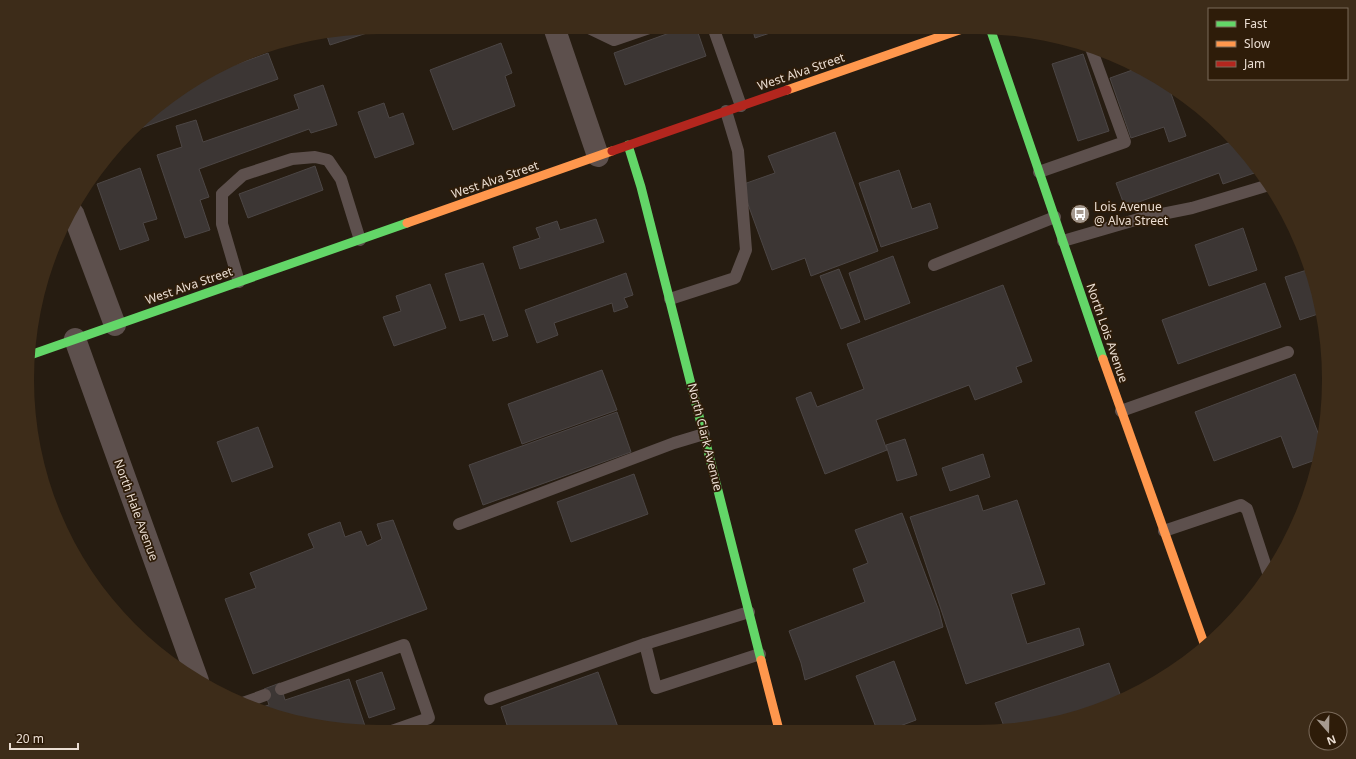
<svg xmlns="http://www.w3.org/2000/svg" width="1356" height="759" font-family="'Noto Sans',sans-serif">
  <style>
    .building { fill: #3c3634; stroke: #4c4645 }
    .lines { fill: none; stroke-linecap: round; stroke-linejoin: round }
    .lane { stroke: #5d504d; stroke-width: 12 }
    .street { stroke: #5d504d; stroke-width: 22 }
    .fast { stroke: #63d668; stroke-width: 9 }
    .slow { stroke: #ff974d; stroke-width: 9 }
    .jam { stroke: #b3261e; stroke-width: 9 }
    .labels { text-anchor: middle; stroke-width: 3.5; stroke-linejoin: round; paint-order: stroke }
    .street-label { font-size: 12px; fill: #ebded3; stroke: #2e1c09 }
    .poi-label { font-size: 12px; fill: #ebded3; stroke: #2e1c09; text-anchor: start }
  </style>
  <rect width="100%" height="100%" fill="#261c11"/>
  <g class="building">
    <path d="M686 27H696L706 56 625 85 614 53Z"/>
    <path d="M752 27H788L755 38Z"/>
    <path d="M369 29 370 32 330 45 327 36Z"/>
    <path d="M501 43 512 73 505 76 515 106 453 130 430 70Z"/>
    <path d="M268 53 278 79 138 129 165 100 223 69Z"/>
    <path d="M1083 54 1109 131 1078 141 1052 64Z"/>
    <path d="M1138 68 1153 74 1168 85 1186 136 1169 142 1164 127 1131 138 1110 78Z"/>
    <path d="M323 85 337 125 311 133 309 129 199 169 209 197 200 200 210 230 185 238 157 155 182 147 176 126 196 120 203 142 299 109 294 95Z"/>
    <path d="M384 103 389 118 403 113 414 144 375 158 358 112Z"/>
    <path d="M835 132 878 251 811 276 805 258 772 270 741 185 775 173 768 156Z"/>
    <path d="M1234 141 1256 165 1260 171 1223 184 1219 173 1125 207 1116 183Z"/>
    <path d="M315 166 323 190 248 218 239 194Z"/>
    <path d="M140 168 157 219 143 223 149 240 120 250 97 184Z"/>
    <path d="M899 170 912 209 930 203 938 228 881 247 859 183Z"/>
    <path d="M596 219 604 242 520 269 513 247 540 238 536 228 557 221 560 230Z"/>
    <path d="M1243 228 1257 270 1209 286 1195 245Z"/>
    <path d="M893 256 910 303 865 320 849 273Z"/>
    <path d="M483 263 508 336 493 341 484 314 460 321 445 274Z"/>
    <path d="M839 269 860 322 841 329 820 276Z"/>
    <path d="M1310 269 1317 288 1321 313 1300 320 1285 277Z"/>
    <path d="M626 273 633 295 624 298 628 307 614 312 612 303 554 323 558 335 537 343 525 310Z"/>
    <path d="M1265 283 1281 327 1178 364 1162 320Z"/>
    <path d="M430 284 446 328 394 346 383 317 401 311 396 296Z"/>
    <path d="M1003 285 1032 361 1016 367 1022 382 975 400 969 385 876 420 887 450 825 474 796 398 811 392 817 407 864 389 847 344Z"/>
    <path d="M602 370 617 410 522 444 508 404Z"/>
    <path d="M1295 374 1322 443 1318 459 1293 468 1281 436 1214 461 1195 412Z"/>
    <path d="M617 412 631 452 483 505 469 465Z"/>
    <path d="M258 427 273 467 232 482 217 442Z"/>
    <path d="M905 439 917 475 897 481 886 445Z"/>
    <path d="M983 454 990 477 950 491 942 468Z"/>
    <path d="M634 474 648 514 571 542 557 502Z"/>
    <path d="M978 495 983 511 1017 500 1045 584 1011 594 1027 644 1079 628 1084 645 966 684 910 517Z"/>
    <path d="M902 513 939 611 943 627 805 680 801 663 789 631 865 602 853 569 868 563 855 530Z"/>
    <path d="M393 520 427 609 253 674 225 599 256 588 250 573 314 548 308 534 340 522 345 537 361 531 367 546 382 539 377 524Z"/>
    <path d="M894 661 916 720 892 729 877 730 856 676Z"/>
    <path d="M1109 663 1121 697 1043 724 1022 729H1005L995 703Z"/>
    <path d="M382 672 395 709 369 718 356 681Z"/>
    <path d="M598 672 619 730 509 731 501 707Z"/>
    <path d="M349 679 365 726 352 730 266 713 256 709 269 705 264 689 280 683 285 700Z"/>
    <path d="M1112 702 1090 713 1080 716 1079 713Z"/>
  </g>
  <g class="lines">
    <g class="lane">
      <path d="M587 27 614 40 652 27"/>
      <path d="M713 27 741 106"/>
      <path d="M1039 172 1125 142 1091 48"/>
      <path d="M1063 241 1142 218 1192 208 1269 185"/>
      <path d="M934 265 1055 217"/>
      <path d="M239 282 222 224V194L243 175 292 159 315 157 328 160 341 179 360 240"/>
      <path d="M670 299 735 278 746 250 738 151 726 111"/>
      <path d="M1121 411 1288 352"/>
      <path d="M459 524 674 443 704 434"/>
      <path d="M1164 531 1241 505 1247 509 1268 573"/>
      <path d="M645 644 656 688 760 654"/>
      <path d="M281 689 404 645 429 718 392 731"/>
      <path d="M490 699 645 644 749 612"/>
      <path d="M243 703 265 695"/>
    </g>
    <g class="street">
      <path d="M554 27 598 156"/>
      <path d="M73 213 115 325"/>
      <path d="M75 339 198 681"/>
    </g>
    <g class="fast">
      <path d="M990 28 1103 359"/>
      <path d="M628 145 641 187 761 660"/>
      <path d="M33 354 407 223"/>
    </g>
    <g class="slow">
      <path d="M787 90 965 28"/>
      <path d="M407 223 612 151"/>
      <path d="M1103 359 1205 646"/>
      <path d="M761 660 779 730"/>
    </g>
    <path class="jam" d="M612 151 787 90"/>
  </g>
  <defs>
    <g id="bus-disc" transform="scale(1)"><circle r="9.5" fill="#a69a8f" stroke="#2e1c09"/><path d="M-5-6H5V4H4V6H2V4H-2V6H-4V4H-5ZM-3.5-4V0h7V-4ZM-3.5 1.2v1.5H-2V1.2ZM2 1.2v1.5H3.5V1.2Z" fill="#fff"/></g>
  </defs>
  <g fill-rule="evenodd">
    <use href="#bus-disc" x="1080" y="214"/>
  </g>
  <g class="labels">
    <g class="street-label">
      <text transform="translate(801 72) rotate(-19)" y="4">West Alva Street</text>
      <text transform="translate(495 180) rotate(-19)" y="4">West Alva Street</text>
      <text transform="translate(189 286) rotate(-19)" y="4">West Alva Street</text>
      <text transform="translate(1107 333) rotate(71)" y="4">North Lois Avenue</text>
      <text transform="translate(705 437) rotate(76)" y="4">North Clark Avenue</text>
      <text transform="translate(136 510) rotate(70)" y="4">North Hale Avenue</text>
    </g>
    <g class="poi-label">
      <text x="1094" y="211">Lois Avenue<tspan x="1094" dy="14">@ Alva Street</tspan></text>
    </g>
  </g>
  <path d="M0 0H1356V759H0ZM379 34H977A345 345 0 0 1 1322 379V380A345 345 0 0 1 977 725H379A345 345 0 0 1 34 380V379A345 345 0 0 1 379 34Z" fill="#3d2c19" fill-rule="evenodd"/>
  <rect x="1208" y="8" width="140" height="72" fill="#2e1c09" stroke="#7a6a5a"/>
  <rect x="1216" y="21" width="20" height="6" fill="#63d668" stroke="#7a6a5a"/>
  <text x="1244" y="28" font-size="12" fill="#ebded3">Fast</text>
  <rect x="1216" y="41" width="20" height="6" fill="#ff974d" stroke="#7a6a5a"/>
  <text x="1244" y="48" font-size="12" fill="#ebded3">Slow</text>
  <rect x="1216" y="61" width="20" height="6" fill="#b3261e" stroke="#7a6a5a"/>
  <text x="1244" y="68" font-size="12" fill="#ebded3">Jam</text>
  <g transform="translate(1328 731) rotate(160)"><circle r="19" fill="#2e1c09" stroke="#7a6a5a"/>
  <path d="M0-3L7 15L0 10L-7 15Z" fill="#a69a8f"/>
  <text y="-6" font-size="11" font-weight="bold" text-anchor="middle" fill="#ebded3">N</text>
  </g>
  <path d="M10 743v6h68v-6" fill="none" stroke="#ebded3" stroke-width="2"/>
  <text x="16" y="743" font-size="12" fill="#ebded3" stroke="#2e1c09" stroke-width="3" paint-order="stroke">20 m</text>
</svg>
